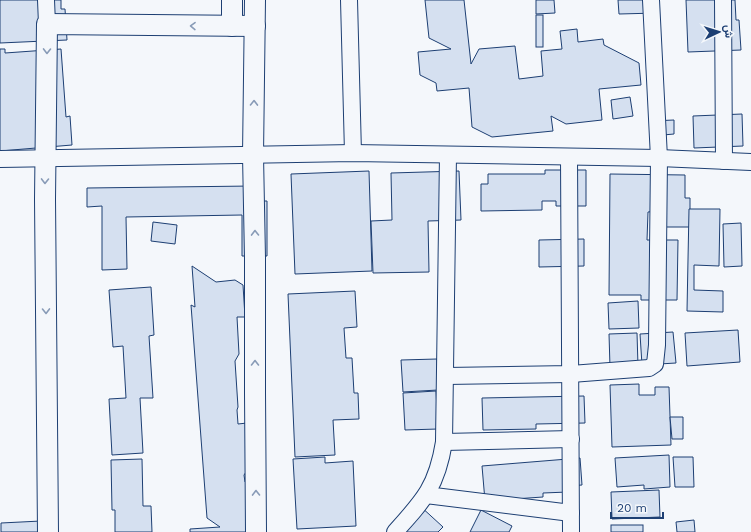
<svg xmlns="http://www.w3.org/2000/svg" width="751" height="532" font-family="'Work Sans',Vazirmatn,sans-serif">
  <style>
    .building { fill: #d5e0f0; stroke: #1d3f73 }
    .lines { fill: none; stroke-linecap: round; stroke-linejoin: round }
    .minor-casing { stroke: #1d3f73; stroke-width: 18 }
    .tertiary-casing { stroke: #1d3f73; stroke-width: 22 }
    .minor { stroke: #f4f7fb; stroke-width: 16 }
    .tertiary { stroke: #f4f7fb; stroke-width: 20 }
    .oneway { stroke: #889bb7 }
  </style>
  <rect width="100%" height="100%" fill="#f4f7fb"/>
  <g class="building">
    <path d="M0 0H61V9H65L67 40 0 43Z"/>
    <path d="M425 0H464L471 64 479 49 515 46 519 79 543 76 541 51 562 49 560 31 577 29 578 42 603 39 604 45 639 63 641 85 599 89 602 120 566 124 551 116 553 131 492 137 472 127 469 88 437 91 436 83 420 75 418 52 451 49 429 38Z"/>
    <path d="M536 0H554L555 13 536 14Z"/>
    <path d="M618 0H657V13L619 14Z"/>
    <path d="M686 0H735L736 20H739L741 50 688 52Z"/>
    <rect x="536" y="15" width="7" height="32"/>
    <path d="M0 49H5V53L61 49 66 117 70 116 72 145 0 151Z"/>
    <path d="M630 97 633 116 613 119 611 100Z"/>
    <path d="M742 114 743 146 694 148 693 116Z"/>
    <path d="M674 120V134L652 136 651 121Z"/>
    <path d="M545 170H586V206H556V201H542V210L481 211V184H488V174H545Z"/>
    <path d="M369 171 372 271 295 274 291 174Z"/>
    <path d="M459 171 461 220 428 221 429 272 373 273 371 221 392 220 391 173Z"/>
    <path d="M610 174 685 175V198H690V227H658V211L648 212 647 240H678L677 300H641V295H609Z"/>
    <path d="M252 186V201H267V256H242V215L126 217 127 269 102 270V206L87 207V188Z"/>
    <path d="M689 209H720L719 266 694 265V290L723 291V312L687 311Z"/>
    <path d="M153 222 177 225 175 244 151 241Z"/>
    <path d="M741 223 742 266 724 267 723 224Z"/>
    <path d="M584 239V266L539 267V240Z"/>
    <path d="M192 266 216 282 235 280 243 285 245 317H237L239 354 235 361 238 407 237 410 238 424 247 423 251 465 244 475 245 482H247L251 532H190V529L220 527 207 518 191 305 195 307Z"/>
    <path d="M151 287 154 335 149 336 153 398H140L143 453 112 455 109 399 126 398 123 346 113 347 109 290Z"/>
    <path d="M355 291 357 327 344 328 346 358H352L354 393H358L359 419 333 420 335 455 295 457 288 294Z"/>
    <path d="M638 301 639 328 609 329 608 303Z"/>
    <path d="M738 330 740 362 687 366 685 333Z"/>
    <path d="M673 332 676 363 642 365 640 334Z"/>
    <path d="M637 333 638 366 610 367 609 334Z"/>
    <path d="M437 359 438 390 403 392 401 360Z"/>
    <path d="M639 384V395H655V387H669L671 445 612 447 610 385Z"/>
    <path d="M436 391 438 429 405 430 403 393Z"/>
    <path d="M584 396 585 423 536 424V429L483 430 482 398Z"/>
    <path d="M670 417H683V439H672Z"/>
    <path d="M669 455 670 487 644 489V485L617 487 615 458Z"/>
    <path d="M325 457V463L353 461 356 526 297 529 293 459Z"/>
    <path d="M673 457H693L694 487H675Z"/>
    <path d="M580 458 582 485 568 486V492L543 493V497L485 501 482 466Z"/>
    <path d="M142 459 143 506H151L152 532H115V510H112L111 460Z"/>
    <path d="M659 490 660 517 612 519 611 492Z"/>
    <path d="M419 505 443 527 438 532H396Z"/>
    <path d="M481 510 512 526 509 532H470Z"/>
    <path d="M694 520 695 532H677L676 522Z"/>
    <path d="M41 521V532H1V523Z"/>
    <rect x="611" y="525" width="32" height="7"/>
  </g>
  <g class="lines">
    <g class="minor-casing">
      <g id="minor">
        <path d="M46 0 47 24"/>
        <path d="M349 0 353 153"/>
        <path d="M723 0 724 161"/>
        <path d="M569 157 571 532"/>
        <path d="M0 159 353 153 659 158 751 162"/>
        <path d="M446 376 571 374 649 368 655 364 657 345 659 158 651 0"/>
        <path d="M444 442 571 439"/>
        <path d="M426 495 571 513"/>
        <path d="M395 532C424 500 437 486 444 442L448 155"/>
      </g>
    </g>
    <g class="tertiary-casing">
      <g id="tertiary">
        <path d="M255 0 253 155 255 258V393L256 532"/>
        <path d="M232 26V0"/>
        <path d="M48 532 45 199 47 24 255 26"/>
      </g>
    </g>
    <use href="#minor" class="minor"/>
    <use href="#tertiary" class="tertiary"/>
  </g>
  <defs><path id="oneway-chevron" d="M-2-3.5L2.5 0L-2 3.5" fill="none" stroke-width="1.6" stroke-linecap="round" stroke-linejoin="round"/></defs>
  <g class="oneway">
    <use href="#oneway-chevron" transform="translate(193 26) rotate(-179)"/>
    <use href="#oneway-chevron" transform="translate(47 51) rotate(91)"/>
    <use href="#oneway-chevron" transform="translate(254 103) rotate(-89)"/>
    <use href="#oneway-chevron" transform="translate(45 181) rotate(91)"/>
    <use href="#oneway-chevron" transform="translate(255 233) rotate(-91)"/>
    <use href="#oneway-chevron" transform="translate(46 311) rotate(89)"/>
    <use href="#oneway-chevron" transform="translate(255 363) rotate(-90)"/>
    <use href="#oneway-chevron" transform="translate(256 493) rotate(-91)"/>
  </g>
  <g transform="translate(719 32) rotate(86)" stroke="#f4f7fb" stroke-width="3" paint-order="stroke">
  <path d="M0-3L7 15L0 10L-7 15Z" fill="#1d3f73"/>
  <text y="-6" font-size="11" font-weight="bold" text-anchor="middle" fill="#1d3f73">ش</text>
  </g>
  <path d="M611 512v6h52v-6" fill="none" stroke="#1d3f73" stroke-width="2"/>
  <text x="617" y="512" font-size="12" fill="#1d3f73" stroke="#f4f7fb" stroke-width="3" paint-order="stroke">20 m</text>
</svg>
